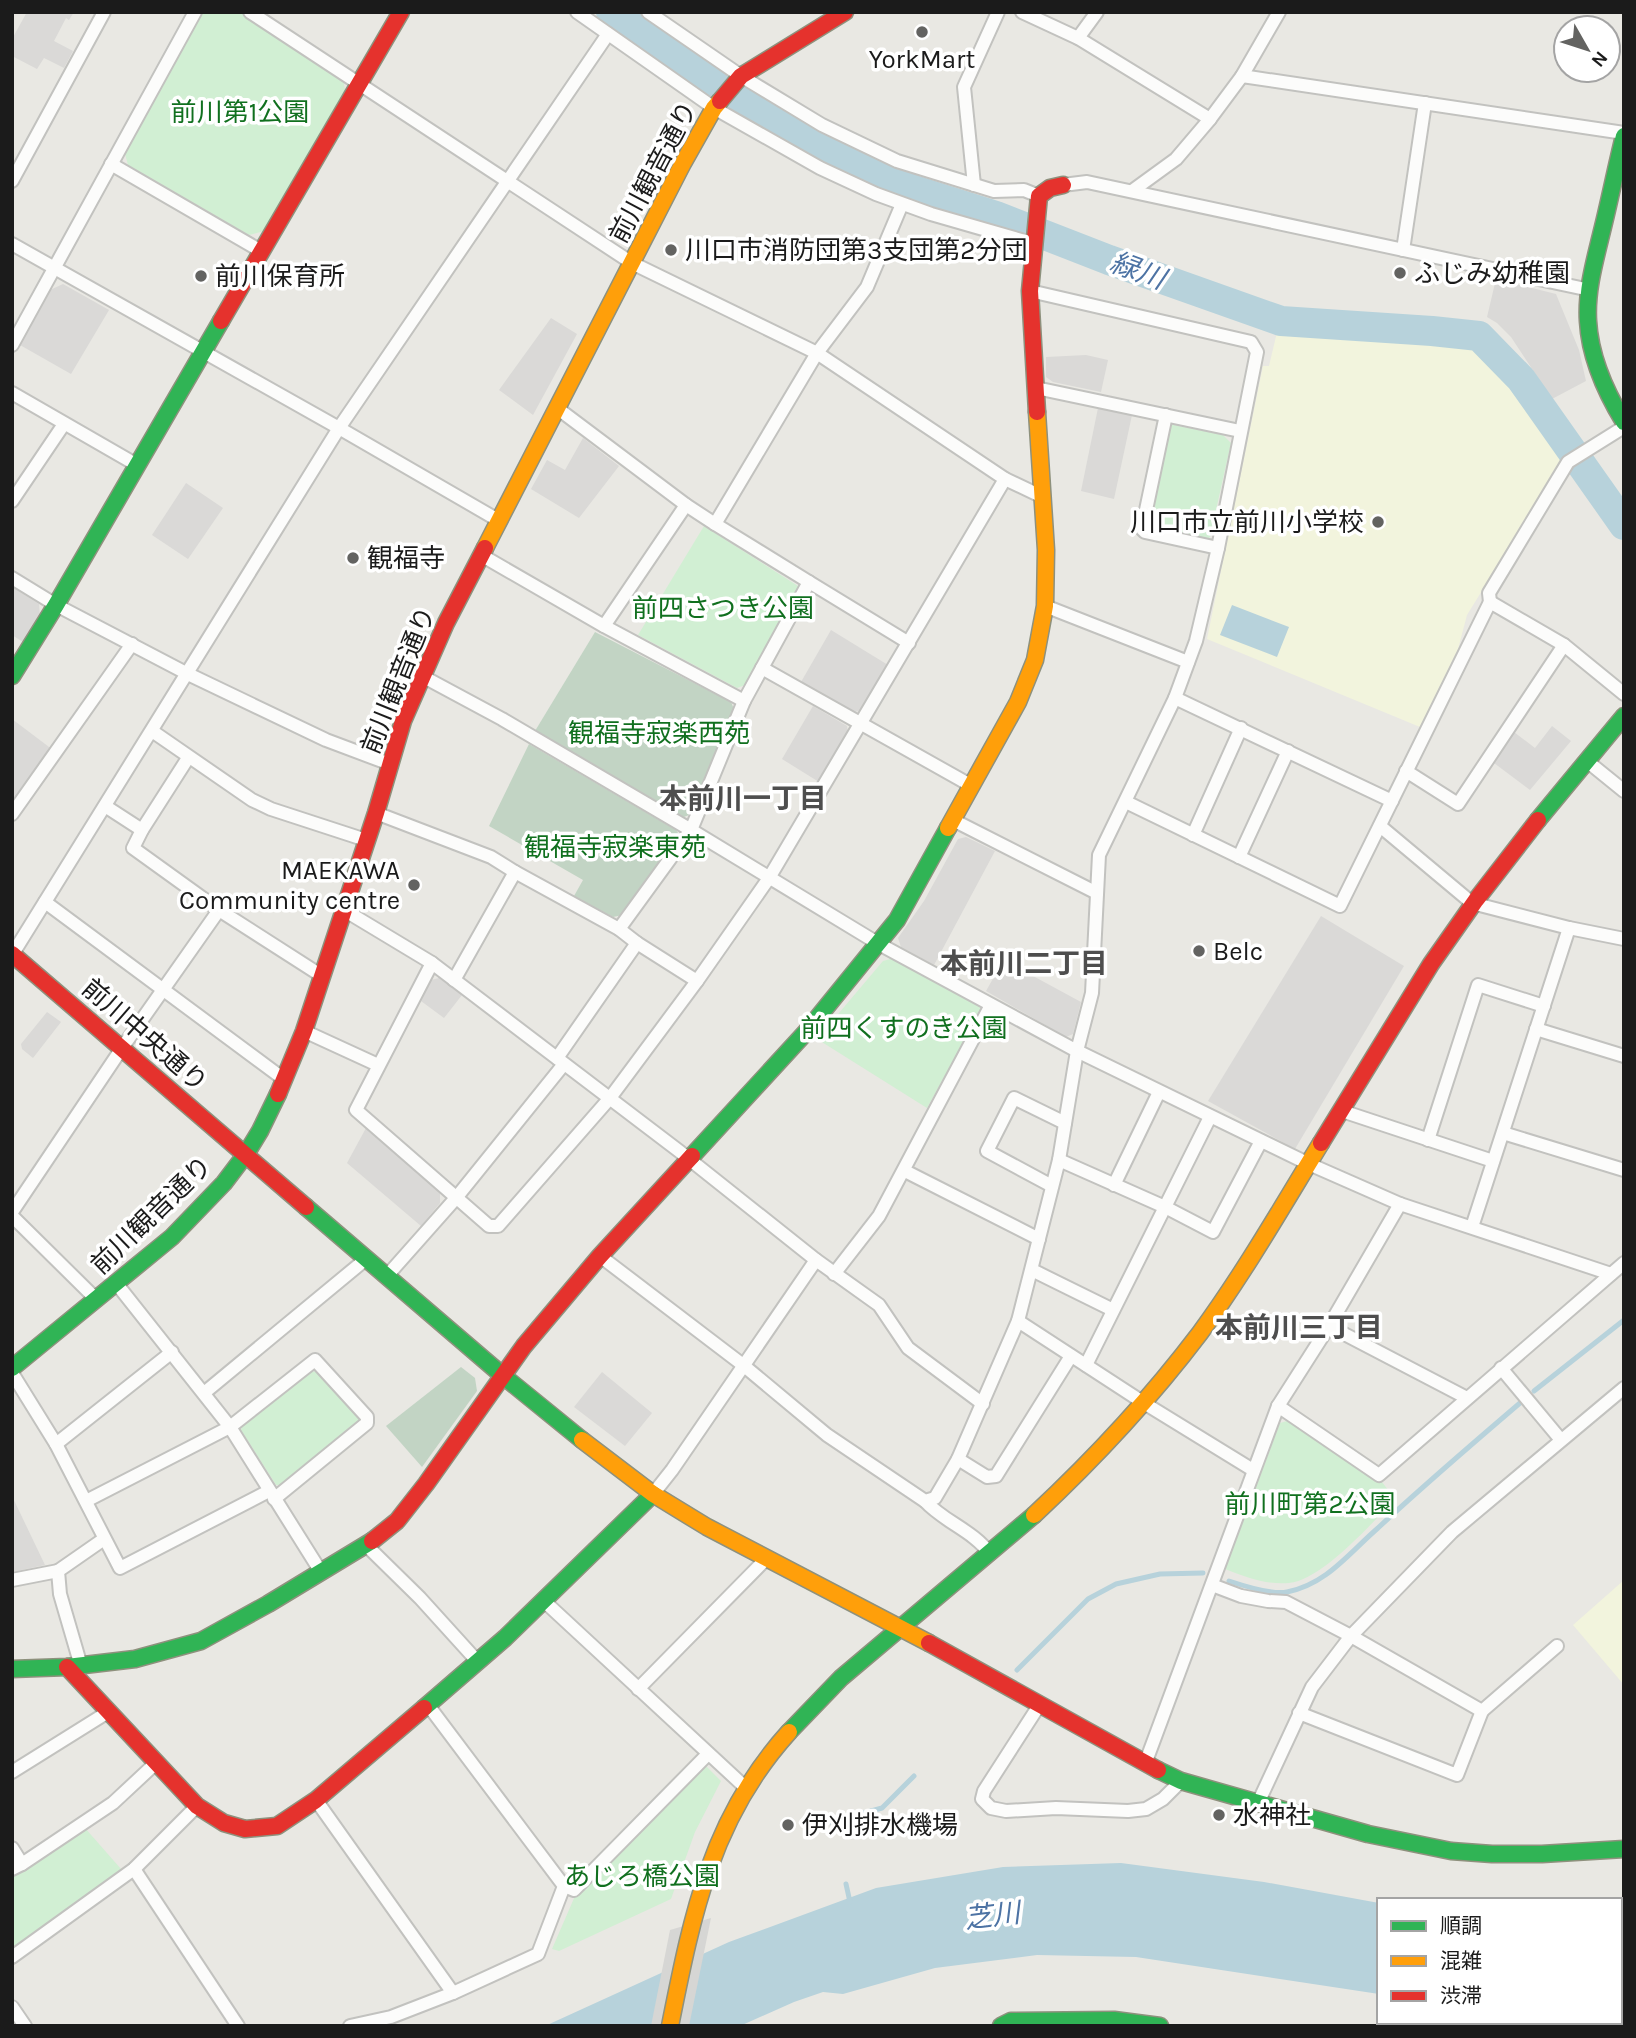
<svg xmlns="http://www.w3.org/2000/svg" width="1636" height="2038" font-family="Karla,'Noto Sans JP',sans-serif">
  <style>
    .education { fill: #f2f4dd }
    .cemetery { fill: #c2d4c4 }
    .park { fill: #d1efd3 }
    .parking { fill: #dad9d7 }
    .water { fill: #b7d2db }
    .pier { fill: #d6d6d4 }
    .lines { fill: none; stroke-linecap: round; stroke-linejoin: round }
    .stream { stroke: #b7d2db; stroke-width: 5 }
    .river { stroke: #b7d2db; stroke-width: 30 }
    .street-casing { stroke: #c2c2bf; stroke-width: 16 }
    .fast-casing { stroke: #8e917d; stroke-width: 19 }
    .slow-casing { stroke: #8e917d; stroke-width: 19 }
    .jam-casing { stroke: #8e917d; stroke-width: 19 }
    .street { stroke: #fcfcfb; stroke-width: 12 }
    .fast { stroke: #30b455; stroke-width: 16 }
    .slow { stroke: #ff9f0a; stroke-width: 16 }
    .jam { stroke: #e5322d; stroke-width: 16 }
    .poi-dot { fill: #636361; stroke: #fff; stroke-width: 2.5 }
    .labels { text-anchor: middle; stroke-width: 7; stroke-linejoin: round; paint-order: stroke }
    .poi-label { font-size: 26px; fill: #1b1b1b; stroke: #fff; text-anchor: start }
    .park-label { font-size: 26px; fill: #11701f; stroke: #fff }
    .street-label { font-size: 26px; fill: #1b1b1b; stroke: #fff }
    .water-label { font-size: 28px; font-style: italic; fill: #4d73a4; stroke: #fff }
    .neighbourhood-label { font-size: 28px; font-weight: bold; fill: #4e4e4e; stroke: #fff }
  </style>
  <rect width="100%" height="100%" fill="#e9e8e3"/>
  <g class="education">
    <path d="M1278 328 1476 342 1514 382 1565 456 1467 615 1458 649 1420 727 1207 639 1263 366H1269Z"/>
    <path d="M1624 1580V1685L1573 1625Z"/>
  </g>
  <g class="cemetery">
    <path d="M595 632 731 702 734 709 689 815 684 817 535 731Z"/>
    <path d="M529 744 676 830 680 836 623 915 613 917 574 896 583 880 489 826Z"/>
    <path d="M461 1367 475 1378 477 1391 422 1467 386 1426Z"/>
  </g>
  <g class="park">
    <path d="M202 12H241L343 77 345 90 264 231 249 235 128 165 125 154Z"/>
    <path d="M1169 424 1223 435 1231 443 1210 537 1206 541 1151 529 1146 525Z"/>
    <path d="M704 526 798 586 799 592 745 685 737 688 638 635Z"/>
    <path d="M894 958 979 1005 981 1011 927 1108 817 1039 883 961Z"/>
    <path d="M309 1371 319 1372 361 1415V1424L283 1485H276L241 1430 243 1422Z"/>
    <path d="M1287 1421 1382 1482 1395 1499C1372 1523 1322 1580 1289 1583 1266 1585 1246 1577 1225 1569L1280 1423Z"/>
    <path d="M706 1766 721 1781 695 1832 671 1899 559 1951 552 1949 575 1896Z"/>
    <path d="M85 1828 121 1869 12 1951V1875Z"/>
  </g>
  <g class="parking">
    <path d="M27 12H74L69 20 66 18 54 41 73 51 64 68 44 58 37 69 12 56V39Z"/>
    <path d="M1496 279 1556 294 1579 350 1586 381 1552 399 1511 337 1497 323 1487 317Z"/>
    <path d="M63 284 109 310 71 374 20 345 50 290Z"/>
    <path d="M551 318 577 334 533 415 499 390Z"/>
    <path d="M1086 355 1108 360 1101 392 1053 382 1046 377V357Z"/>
    <path d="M1098 408 1132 415 1114 499 1081 491Z"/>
    <path d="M583 438 619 466 579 518 531 489 547 460 565 470Z"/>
    <path d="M186 483 223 508 188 559 152 535Z"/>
    <path d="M12 587 39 604 40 616 23 642 12 635Z"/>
    <path d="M831 630 888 665 861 711 853 712 801 682Z"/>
    <path d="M813 706 847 726 848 732 819 782 782 759Z"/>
    <path d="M12 719 53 750 12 807Z"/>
    <path d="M1552 726 1571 741 1530 790 1494 763 1514 732 1535 748Z"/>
    <path d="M966 837 995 851 934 965 901 947 898 938 924 901 958 839Z"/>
    <path d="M1321 916 1404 966 1295 1149 1208 1101Z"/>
    <path d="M1013 965 1081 1002 1073 1034 1066 1037 986 991 999 968 1007 973Z"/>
    <path d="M439 978 462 995 444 1018 421 1001 431 980Z"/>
    <path d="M47 1012 61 1022 33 1058 22 1049 21 1044Z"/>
    <path d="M366 1128 440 1193V1203L421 1226 347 1163Z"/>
    <path d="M602 1372 652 1413 625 1446 574 1407Z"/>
    <path d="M12 1496 45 1565 12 1572Z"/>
  </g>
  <g class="water">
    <path d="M1232 605 1289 627 1277 657 1220 635Z"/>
    <path d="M1121 1863 1264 1882 1379 1903V1994L1136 1957 1037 1955 935 1968 843 1994 823 1992 794 2002 740 2026H545L729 1942 876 1888 1003 1867Z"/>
    <path d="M1620 1939 1624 1940V2026H1577L1555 2022H1620Z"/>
  </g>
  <path class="pier" d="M711 1918 689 2026H651L670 1930Z"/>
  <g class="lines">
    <g class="stream">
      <path d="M1534 1391 1624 1320"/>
      <path d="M1229 1581C1244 1586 1272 1595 1287 1592 1327 1584 1349 1553 1378 1528 1424 1485 1472 1444 1520 1403"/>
      <path d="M1017 1670 1088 1599 1116 1584 1160 1574 1203 1573"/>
      <path d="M831 1822 882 1808 914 1776"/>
      <path d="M846 1884 850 1902"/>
    </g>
    <path class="river" d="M611 12 738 99 839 158 914 190 996 216 1109 260 1281 321 1432 331 1479 336 1521 379 1624 525"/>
    <g class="street-casing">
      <g id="street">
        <path d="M250 12 632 263 817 353 1005 479 1043 497"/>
        <path d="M577 12 714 108 820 168 876 194 931 214 1035 244"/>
        <path d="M648 12 741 76 822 125 897 161 994 191 1024 190 1039 196"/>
        <path d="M1022 12 1078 38 1210 119"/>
        <path d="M1078 38 1097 12"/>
        <path d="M1242 76 1624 133"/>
        <path d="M111 164 261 251"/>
        <path d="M12 181 104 12"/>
        <path d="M974 185 964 87 998 12"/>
        <path d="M1063 185 1087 182 1590 290"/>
        <path d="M1132 191 1176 159 1210 119 1242 76 1279 12"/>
        <path d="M12 244 339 428 498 520"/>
        <path d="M1403 250 1425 103"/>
        <path d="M12 345 195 12"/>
        <path d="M1036 388 1240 431"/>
        <path d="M12 393 137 465"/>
        <path d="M557 408 686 505 715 524 817 353 867 287 902 204"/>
        <path d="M1166 415 1142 529 1145 532 1218 548"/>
        <path d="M12 501 64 424"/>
        <path d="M715 524 809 582"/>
        <path d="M481 555 604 626 744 701"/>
        <path d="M12 578 56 605 188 674 326 740 390 764"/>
        <path d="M1490 602 1489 593 1568 462 1624 427"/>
        <path d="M1045 606 1188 662"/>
        <path d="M604 626 686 505"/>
        <path d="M762 668 972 786"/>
        <path d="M422 676 502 719 691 830 879 944 1077 1051 1309 1164 1400 1204 1611 1274"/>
        <path d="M1175 698 1392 801"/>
        <path d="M152 731 252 800 271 809 366 840"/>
        <path d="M188 758 142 830 133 848 219 910 322 976"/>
        <path d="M1587 761 1624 791"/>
        <path d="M1406 771 1458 804 1564 645"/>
        <path d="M1126 802 1340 906 1490 602 1564 645 1624 694"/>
        <path d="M105 806 142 830"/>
        <path d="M376 813 491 857 515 872 619 929 637 943 697 981"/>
        <path d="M12 814 132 644"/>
        <path d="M953 820 1097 893"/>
        <path d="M1380 826 1472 903 1569 928 1624 939"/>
        <path d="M1193 835 1241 728"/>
        <path d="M1239 857 1288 751"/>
        <path d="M45 902 285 1080"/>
        <path d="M344 910 432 963 679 1151 816 1260 879 1305 908 1348 983 1404"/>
        <path d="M619 929 691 830 744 701 809 582 909 643"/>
        <path d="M12 955 339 428 608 34"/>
        <path d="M432 963 356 1110 489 1226H498L610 1098 697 981 769 878 1005 479"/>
        <path d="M454 980 515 872"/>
        <path d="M1536 1029 1624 1056"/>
        <path d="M304 1031 378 1065"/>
        <path d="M557 1058 637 943"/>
        <path d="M1342 1111 1493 1161"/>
        <path d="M1503 1133 1624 1170"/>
        <path d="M1428 1140 1478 985 1544 1006"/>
        <path d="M1059 1160 1165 1207 1213 1232 1261 1141"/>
        <path d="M905 1171 1039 1239"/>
        <path d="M1114 1185 1159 1092"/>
        <path d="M1052 1186 987 1151 1014 1098 1065 1123"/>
        <path d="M12 1212 122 1048 219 910"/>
        <path d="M12 1216 97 1300"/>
        <path d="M1472 1227 1569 928"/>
        <path d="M600 1256 743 1365 827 1435 925 1501 935 1498 958 1459 1018 1321 1059 1160 1077 1051 1092 993 1099 855 1175 698 1196 641 1218 548 1257 352 1251 342 1030 291"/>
        <path d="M1032 1270 1113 1310"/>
        <path d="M834 1274 879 1216 991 1005"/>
        <path d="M386 1277 456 1198 564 1064"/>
        <path d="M116 1283 230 1427 321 1572"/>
        <path d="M1018 1321 1144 1403 1253 1470"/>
        <path d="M1329 1326 1467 1398"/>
        <path d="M1086 1365 1210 1117"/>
        <path d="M1501 1368 1561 1440"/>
        <path d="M12 1373 56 1444 120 1568 269 1491"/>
        <path d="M204 1393 366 1259"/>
        <path d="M1278 1406 1379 1475 1624 1263"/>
        <path d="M56 1444 172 1352"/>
        <path d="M958 1459 987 1477 996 1476 1071 1356"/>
        <path d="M653 1494 672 1470 816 1260"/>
        <path d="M86 1501 230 1427 315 1360 367 1417V1423L274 1499"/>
        <path d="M925 1501C944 1522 974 1531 990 1554"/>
        <path d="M366 1545 420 1598 478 1662"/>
        <path d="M12 1580 58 1571"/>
        <path d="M1212 1585 1241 1596 1268 1601 1286 1602 1351 1636 1482 1711 1557 1646"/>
        <path d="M544 1601 746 1788"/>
        <path d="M81 1666 60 1594 58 1571 104 1539"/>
        <path d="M638 1689 766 1559"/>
        <path d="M1040 1704 984 1791 982 1799 991 1808 1006 1811 1056 1808 1128 1811 1146 1809 1163 1799 1181 1781"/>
        <path d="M1299 1713 1457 1775 1482 1711"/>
        <path d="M1145 1764 1278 1406 1329 1326 1400 1204"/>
        <path d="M12 1772 108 1712"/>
        <path d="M316 1800 453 1993"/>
        <path d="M1258 1803 1312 1687 1351 1636 1452 1532 1624 1388"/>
        <path d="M12 1848 22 1864 12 1869"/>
        <path d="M22 1864 113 1803 157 1762"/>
        <path d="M134 1869 238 2026"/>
        <path d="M564 1886 574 1890 708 1754"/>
        <path d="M12 1957 134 1869 197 1806"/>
        <path d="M12 2007 25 2026"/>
        <path d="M350 2026 391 2017 453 1993 538 1954 564 1886 428 1705"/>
      </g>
    </g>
    <g class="fast-casing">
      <g id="fast">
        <path d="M1624 136C1616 168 1610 199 1602 231 1595 260 1586 291 1588 321 1590 358 1605 391 1624 422"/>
        <path d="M12 676 56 605 221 321"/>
        <path d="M1538 820 1624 716"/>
        <path d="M692 1156 806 1032 897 920 948 828"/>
        <path d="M306 1207 502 1375 582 1440"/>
        <path d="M12 1368 172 1237 224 1183 246 1154 260 1131 278 1094"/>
        <path d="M12 1669 67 1667 135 1659 201 1641 268 1604 372 1541"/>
        <path d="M424 1708 505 1638 653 1494"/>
        <path d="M789 1732 841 1678 1034 1515"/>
        <path d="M1158 1770 1181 1781 1368 1834 1451 1851 1492 1854H1542L1624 1849"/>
        <path d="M1001 2026 1011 2021 1114 2020 1160 2026"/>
      </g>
    </g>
    <g class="slow-casing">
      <g id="slow">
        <path d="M485 548 683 163 714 108 720 101"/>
        <path d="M948 828 1018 702 1035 660 1045 606 1046 550 1037 412"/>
        <path d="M582 1440 653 1494 707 1527 929 1643"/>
        <path d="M1034 1515C1094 1459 1150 1399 1200 1333 1244 1273 1282 1207 1321 1143"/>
        <path d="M670 2026C692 1916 711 1818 789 1732"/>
      </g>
    </g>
    <g class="jam-casing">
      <g id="jam">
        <path d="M720 101 741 76 845 12"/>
        <path d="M221 321 401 12"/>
        <path d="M1037 412 1030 291 1039 196 1050 188 1063 185"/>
        <path d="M12 954 306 1207"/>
        <path d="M278 1094 304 1031 376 813 403 721 446 623 485 548"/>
        <path d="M1321 1143 1431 964 1476 900 1538 820"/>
        <path d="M372 1541 397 1521 426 1484 524 1346 600 1256 692 1156"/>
        <path d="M929 1643 1158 1770"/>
        <path d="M67 1667 197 1806 224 1823 245 1829 277 1826 316 1800 424 1708"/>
      </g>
    </g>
    <use href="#street" class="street"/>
    <use href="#fast" class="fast"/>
    <use href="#slow" class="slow"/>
    <use href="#jam" class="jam"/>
  </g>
  <g class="poi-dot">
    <circle cx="922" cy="32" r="7"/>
    <circle cx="671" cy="250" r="7"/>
    <circle cx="1400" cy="273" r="7"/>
    <circle cx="201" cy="276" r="7"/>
    <circle cx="1378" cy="522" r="7"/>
    <circle cx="353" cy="558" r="7"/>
    <circle cx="414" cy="885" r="7"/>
    <circle cx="1199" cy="951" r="7"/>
    <circle cx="1219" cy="1815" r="7"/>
    <circle cx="788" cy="1825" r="7"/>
  </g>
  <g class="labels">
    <g class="poi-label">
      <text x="922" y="68" text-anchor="middle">YorkMart</text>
      <text x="685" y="259">川口市消防団第3支団第2分団</text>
      <text x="1414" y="282">ふじみ幼稚園</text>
      <text x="215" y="285">前川保育所</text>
      <text x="1364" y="531" text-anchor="end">川口市立前川小学校</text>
      <text x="367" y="567">観福寺</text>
      <text x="400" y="879" text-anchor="end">MAEKAWA<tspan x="400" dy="30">Community centre</tspan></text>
      <text x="1213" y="960">Belc</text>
      <text x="1233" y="1824">水神社</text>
      <text x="802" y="1834">伊刈排水機場</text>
    </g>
    <g class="park-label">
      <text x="240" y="121">前川第1公園</text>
      <text x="723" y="617">前四さつき公園</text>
      <text x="659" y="742">観福寺寂楽西苑</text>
      <text x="615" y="856">観福寺寂楽東苑</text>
      <text x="904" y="1037">前四くすのき公園</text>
      <text x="1310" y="1513">前川町第2公園</text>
      <text x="642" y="1885">あじろ橋公園</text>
    </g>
    <g class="street-label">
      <text transform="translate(653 172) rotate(-62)" y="9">前川観音通り</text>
      <text transform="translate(398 680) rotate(-68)" y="9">前川観音通り</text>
      <text transform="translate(145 1035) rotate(41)" y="9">前川中央通り</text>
      <text transform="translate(151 1215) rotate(-44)" y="9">前川観音通り</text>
    </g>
    <g class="water-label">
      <text transform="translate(1138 270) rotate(20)" y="10">緑川</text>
      <text transform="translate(992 1915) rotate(-7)" y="10">芝川</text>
    </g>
    <g class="neighbourhood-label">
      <text x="743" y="808">本前川一丁目</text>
      <text x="1024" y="973">本前川二丁目</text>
      <text x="1299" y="1337">本前川三丁目</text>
    </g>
  </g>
  <rect width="1636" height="2038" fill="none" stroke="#1b1b1b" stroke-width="28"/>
  <rect x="1377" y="1898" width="245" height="126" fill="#ffffff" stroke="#a4a4a4" stroke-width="2"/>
  <rect x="1391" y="1921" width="35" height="10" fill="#30b455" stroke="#a4a4a4" stroke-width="2"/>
  <text x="1440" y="1933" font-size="21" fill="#1b1b1b">順調</text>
  <rect x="1391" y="1956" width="35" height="10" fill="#ff9f0a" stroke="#a4a4a4" stroke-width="2"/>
  <text x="1440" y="1968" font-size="21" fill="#1b1b1b">混雑</text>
  <rect x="1391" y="1991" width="35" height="10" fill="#e5322d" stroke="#a4a4a4" stroke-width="2"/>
  <text x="1440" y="2003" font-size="21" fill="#1b1b1b">渋滞</text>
  <g transform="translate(1587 49) rotate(129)"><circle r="33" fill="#ffffff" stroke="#a4a4a4" stroke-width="2"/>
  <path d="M0-5L12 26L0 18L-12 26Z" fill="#636361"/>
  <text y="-10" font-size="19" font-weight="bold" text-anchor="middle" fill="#1b1b1b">N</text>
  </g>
</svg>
